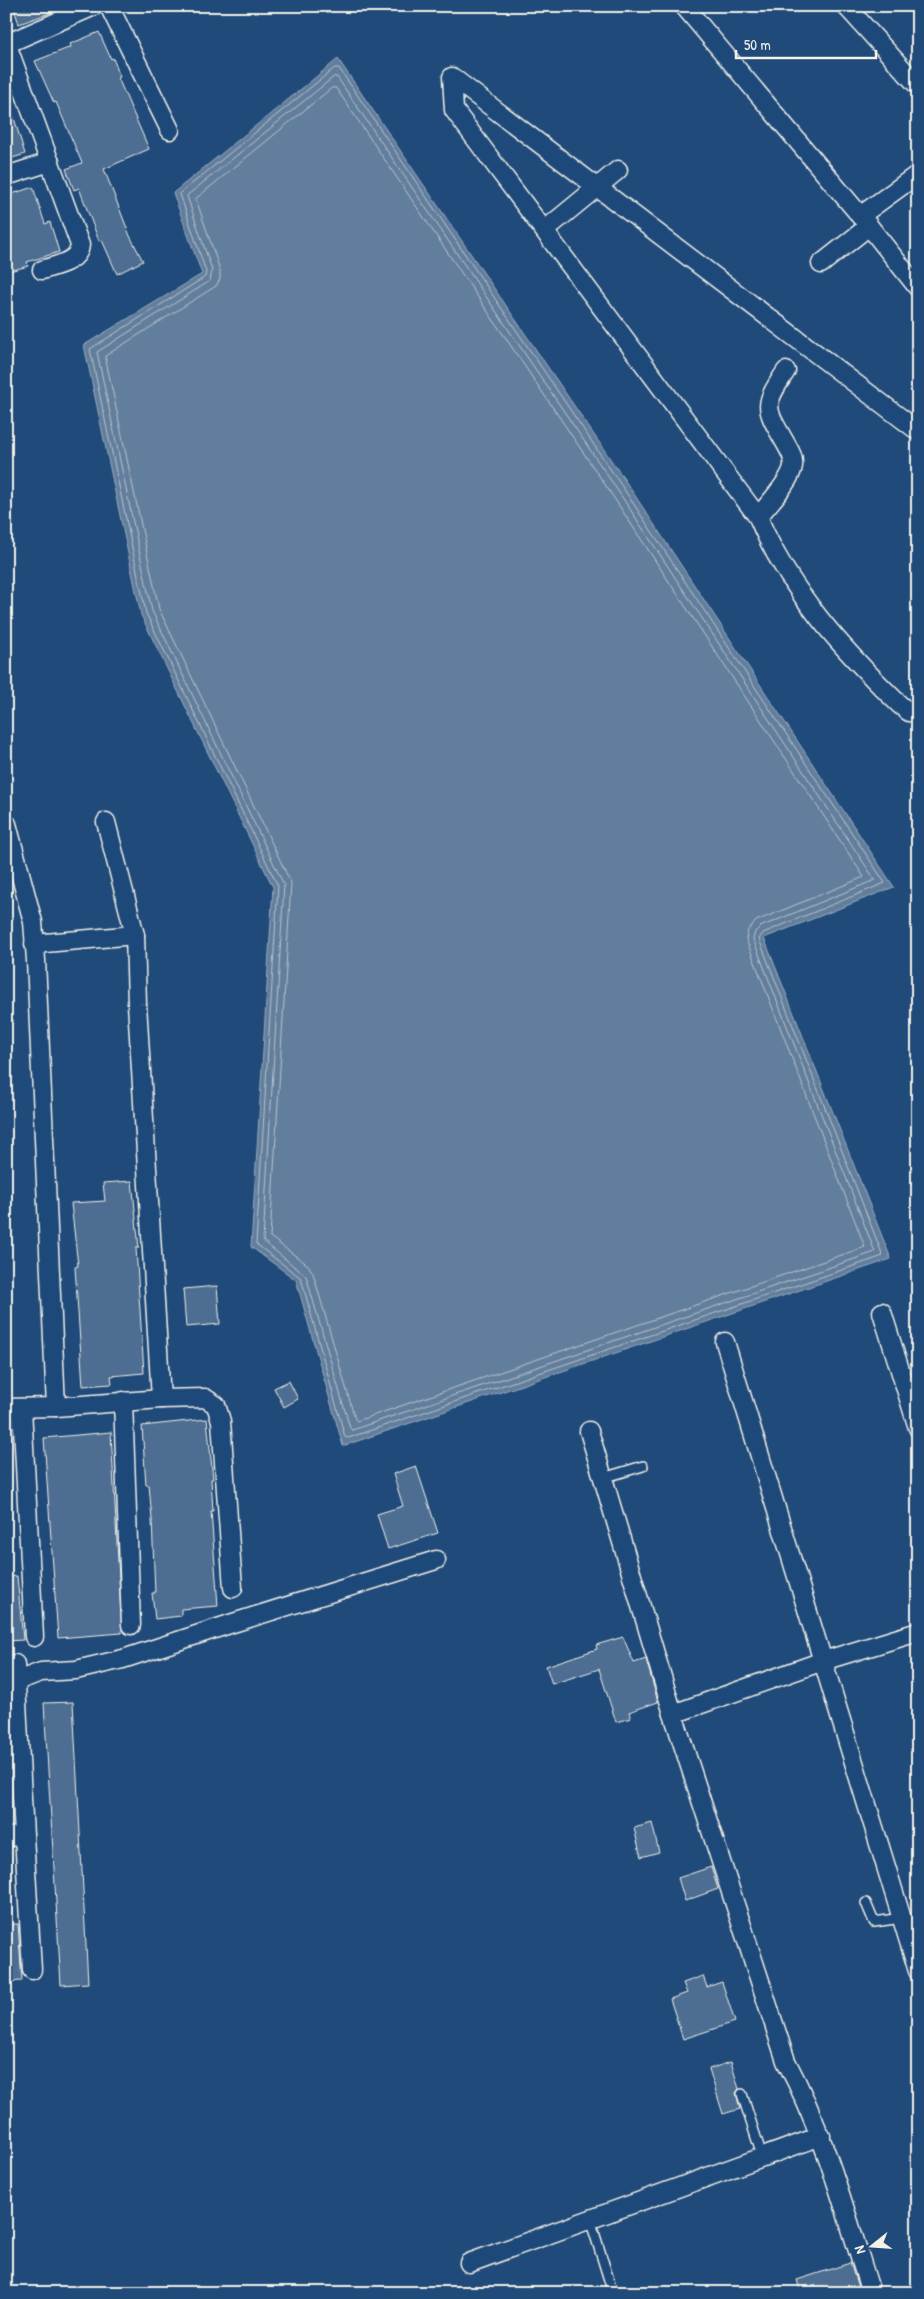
<svg xmlns="http://www.w3.org/2000/svg" width="924" height="2299" font-family="'Patrick Hand',sans-serif">
  <style>
    .water { fill: #627e9d; stroke: #9cacbb }
    .lines { fill: none; stroke-linecap: round; stroke-linejoin: round }
    .shore { stroke: #bac3ca; stroke-width: 1 }
    .building { fill: #4d6e92; stroke: #f4f1e8 }
    .lane-casing { stroke: #f4f1e8; stroke-width: 12 }
    .street-casing { stroke: #f4f1e8; stroke-width: 21 }
    .lane { stroke: #1f4a7a; stroke-width: 9 }
    .street { stroke: #1f4a7a; stroke-width: 18 }
  </style>
  <rect width="100%" height="100%" fill="#1f4a7a"/>
  <filter id="ink" filterUnits="userSpaceOnUse"><feTurbulence type="fractalNoise" baseFrequency=".02" numOctaves="2"/><feDisplacementMap in="SourceGraphic" scale="10" xChannelSelector="R" yChannelSelector="G"/><feConvolveMatrix kernelMatrix="1 2 1 2 8 2 1 2 1" color-interpolation-filters="sRGB"/></filter>
  <g filter="url(#ink)">
    <path class="water" d="M338 59 624 479 894 887 764 938 891 1259 343 1446 296 1280 251 1247 273 887 141 615 84 345 202 274 173 193Z"/>
    <g class="lines">
      <g class="shore">
        <path d="M335 68H339L619 482 885 883 763 933 759 939 883 1256 348 1438 345 1437 301 1278 256 1244 278 886 146 613 90 349 205 277 206 272 180 194Z"/>
        <path d="M334 77H337L614 485 875 880 760 927 755 932 753 939 875 1252 352 1430 350 1428 306 1276 263 1241 284 885 152 611 97 352 210 281 212 270 187 196Z"/>
        <path d="M332 88H336L608 489 864 877 756 921 748 930 746 939 865 1247 357 1421 355 1419 313 1273 308 1265 270 1237 291 883 159 609 105 356 216 286 220 279V270L196 199Z"/>
      </g>
    </g>
    <g class="building">
      <path d="M13 6H63V8L19 24Z"/>
      <path d="M99 32 111 59 113 58 120 77 118 78 149 149 104 169 130 236 143 261 117 274 102 240 99 241 79 188 74 190 66 169 82 163 56 102 54 103 35 61 71 47 70 44Z"/>
      <path d="M6 105H10L25 154 6 160Z"/>
      <path d="M33 187 45 224 50 222 59 252 27 262 28 266 6 272V196Z"/>
      <path d="M132 1181 139 1248H136L144 1373 111 1376 112 1384 83 1386 77 1297 75 1267 78 1266 71 1203 105 1201 103 1183Z"/>
      <path d="M217 1286 220 1324 186 1327 183 1289Z"/>
      <path d="M289 1381 298 1399 284 1407 274 1388Z"/>
      <path d="M207 1419 213 1479H211L213 1511H211L218 1606 181 1609V1616L155 1619 152 1593H155L152 1519 149 1485H146L142 1426Z"/>
      <path d="M111 1432 122 1633 58 1638 44 1438Z"/>
      <path d="M416 1466 438 1533 388 1549 377 1514 403 1506 393 1474Z"/>
      <path d="M17 1576 23 1640 6 1641V1577Z"/>
      <path d="M623 1637 634 1663 646 1659 658 1702 629 1712 631 1718 616 1722 599 1669 552 1684 546 1666 597 1649 596 1645Z"/>
      <path d="M73 1702 88 1983 61 1985 44 1703Z"/>
      <path d="M652 1823 659 1852 641 1857 634 1828Z"/>
      <path d="M711 1867 718 1889 685 1901 678 1878Z"/>
      <path d="M6 1924H18L22 1981 6 1982Z"/>
      <path d="M703 1976 707 1987 722 1982 735 2022 683 2039 670 1999 687 1993 683 1983Z"/>
      <path d="M731 2062 739 2089 736 2093 740 2109 723 2114 709 2069Z"/>
      <path d="M850 2263 860 2293H801L797 2280Z"/>
    </g>
    <g class="lines">
      <g class="lane-casing">
        <g id="lane">
          <path d="M603 1478 643 1466"/>
          <path d="M866 1903 874 1922 902 1918"/>
          <path d="M742 2094 762 2156"/>
          <path d="M590 2219 613 2293"/>
        </g>
      </g>
      <g class="street-casing">
        <g id="street">
          <path d="M109 6 170 130"/>
          <path d="M684 6 869 226 918 288"/>
          <path d="M846 6 918 86"/>
          <path d="M6 42 80 245C79 262 56 265 42 270"/>
          <path d="M6 44 94 6"/>
          <path d="M6 176 50 162"/>
          <path d="M860 216 918 174"/>
          <path d="M545 230 618 170"/>
          <path d="M821 264 869 226"/>
          <path d="M918 431 452 77 454 110 758 517C788 590 844 651 900 705L909 712 918 713"/>
          <path d="M758 517C768 504 791 481 793 466 794 457 790 451 786 444 765 407 762 407 786 371"/>
          <path d="M106 822 135 935 137 1004 161 1399"/>
          <path d="M7 824 33 922 36 960 56 1407"/>
          <path d="M34 944 135 935"/>
          <path d="M882 1312 918 1428"/>
          <path d="M725 1342 918 1971"/>
          <path d="M123 1401 131 1625"/>
          <path d="M6 1408 56 1407 161 1399 205 1398 216 1405 221 1421 233 1588"/>
          <path d="M22 1408 34 1637"/>
          <path d="M589 1431 673 1714 786 2061C825 2134 846 2214 871 2293"/>
          <path d="M6 1685 41 1672 76 1670 123 1659 233 1623 436 1560"/>
          <path d="M673 1714 823 1661 918 1632"/>
          <path d="M24 1836 32 1970"/>
          <path d="M6 1837 24 1836 15 1664"/>
          <path d="M469 2263 821 2136"/>
        </g>
      </g>
      <use href="#lane" class="lane"/>
      <use href="#street" class="street"/>
    </g>
  </g>
  <rect width="924" height="2299" fill="none" stroke="#1f4a7a" stroke-width="25"/>
  <rect x="12" y="12" width="899" height="2274" fill="none" stroke="#f4f1e8" stroke-width="2" filter="url(#ink)"/>
  <g transform="translate(872 2246) rotate(253)" stroke="#1f4a7a" stroke-width="4" paint-order="stroke">
  <path d="M0-4L9 19L0 12L-9 19Z" fill="#f4f1e8"/>
  <text y="-8" font-size="14" font-weight="bold" text-anchor="middle" fill="#f4f1e8">N</text>
  </g>
  <path d="M736 50v8h140v-8" fill="none" stroke="#f4f1e8" stroke-width="2.5"/>
  <text x="744" y="50" font-size="15" fill="#f4f1e8" stroke="#1f4a7a" stroke-width="4" paint-order="stroke">50 m</text>
</svg>
